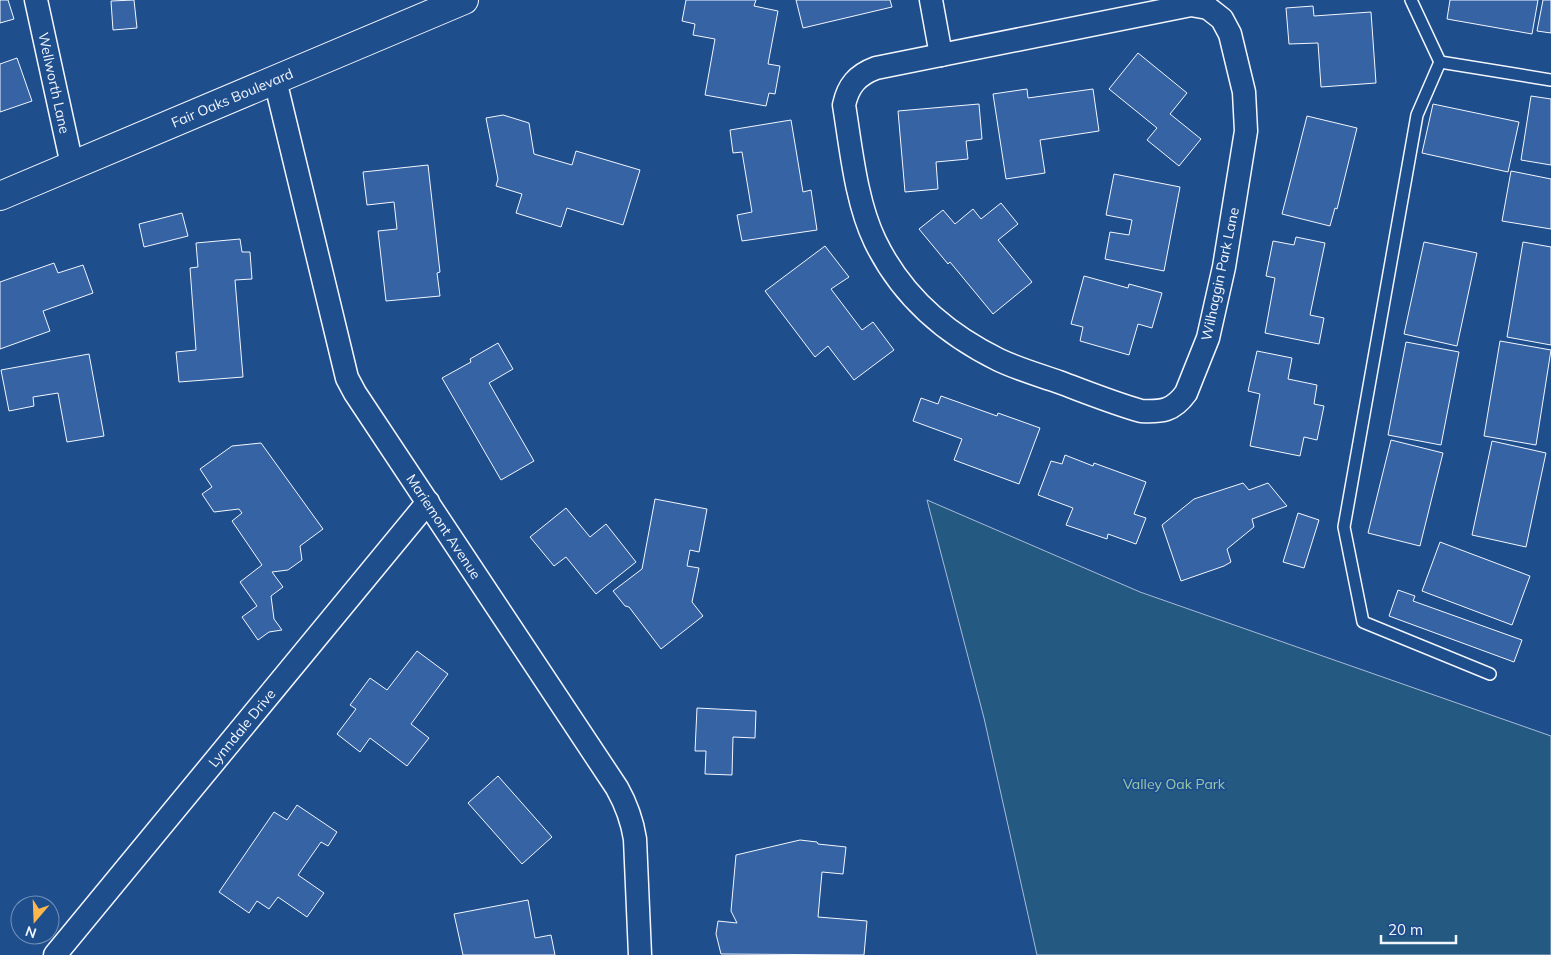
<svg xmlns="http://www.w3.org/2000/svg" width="1551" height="955" font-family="Mulish,sans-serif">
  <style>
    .green { fill: #245a82; stroke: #a8bbd7 }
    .building { fill: #3563a3; stroke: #f2f6ff }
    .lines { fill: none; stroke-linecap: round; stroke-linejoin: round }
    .service-casing { stroke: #f2f6ff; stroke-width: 14 }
    .minor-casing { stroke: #f2f6ff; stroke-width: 25 }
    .primary-casing { stroke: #f2f6ff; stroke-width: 30 }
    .service { stroke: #1f4e8c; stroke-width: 11 }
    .minor { stroke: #1f4e8c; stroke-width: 22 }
    .primary { stroke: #1f4e8c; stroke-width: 28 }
    .labels { text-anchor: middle; stroke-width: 4; stroke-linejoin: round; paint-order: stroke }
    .street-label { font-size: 14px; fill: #f2f6ff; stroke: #1f4e8c }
    .park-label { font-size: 14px; fill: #97c8a6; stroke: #1f4e8c }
  </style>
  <rect width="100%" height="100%" fill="#1f4e8c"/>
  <path class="green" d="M927 500 1140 592 1551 736V955H1037L984 718Z"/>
  <g class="building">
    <path d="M0 0H8L14 19 0 23Z"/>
    <path d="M134 0 137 28 113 30 111 1Z"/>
    <path d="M686 0H756L754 6 778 11 768 64 780 66 775 94 769 93 766 106 705 95 715 39 693 35 695 24 682 21Z"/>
    <path d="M796 0H890L892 7 803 28Z"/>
    <path d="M1450 0H1538L1532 34 1447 19Z"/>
    <path d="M1543 0H1551V33L1537 31Z"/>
    <path d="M1313 6 1314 16 1371 12 1376 83 1321 87 1318 43 1289 44 1286 8Z"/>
    <path d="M1138 53 1187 93 1170 114 1201 139 1179 166 1147 140 1157 128 1109 89Z"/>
    <path d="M17 58 32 101 0 112V64Z"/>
    <path d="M1027 89 1028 98 1093 89 1099 131 1040 140 1045 173 1006 179 993 94Z"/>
    <path d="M1531 96 1551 99V165L1521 160Z"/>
    <path d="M979 104 982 139 966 141 968 159 936 162 938 189 905 192 898 111Z"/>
    <path d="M1433 104 1519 122 1508 172 1422 153Z"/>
    <path d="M503 115 529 123 534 154 572 165 576 151 640 170 623 225 567 208 561 227 516 213 522 194 496 186 498 179 486 118Z"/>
    <path d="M1307 116 1357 128 1337 209 1335 208 1330 226 1282 214Z"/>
    <path d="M791 120 803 192 811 190 817 230 742 241 737 215 752 212 742 152 733 153 730 130Z"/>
    <path d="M428 165 440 272 437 273 440 296 386 301 378 231 397 229 394 202 367 205 363 172Z"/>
    <path d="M1511 171 1551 179V229L1502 221Z"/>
    <path d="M1114 174 1180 187 1164 271 1105 259 1110 232 1129 235 1132 220 1106 215Z"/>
    <path d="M1001 203 1018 224 998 240 1032 282 993 314 950 262 948 264 919 229 943 210 955 224 973 209 981 219Z"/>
    <path d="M182 213 188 236 144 247 139 224Z"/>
    <path d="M1296 237 1325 243 1310 315 1324 318 1319 344 1265 333 1275 278 1266 276 1273 241 1294 245Z"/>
    <path d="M240 239 242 252H250L252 279 235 280 243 377 179 382 176 352 196 350 190 268 198 267 196 243Z"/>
    <path d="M1424 242 1477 253 1457 346 1404 334Z"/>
    <path d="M1523 242 1551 247V345L1507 337Z"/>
    <path d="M825 246 849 277 831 289 862 330 873 322 894 350 854 380 828 346 815 357 765 291Z"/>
    <path d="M54 263 58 273 83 265 93 293 43 311 50 331 0 349V282Z"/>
    <path d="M1084 276 1128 288 1129 284 1162 293 1152 328 1138 324 1129 355 1080 341 1083 327 1071 324Z"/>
    <path d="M1500 341 1551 350 1536 445 1484 436Z"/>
    <path d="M1406 342 1459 352 1441 445 1388 435Z"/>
    <path d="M498 343 513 369 489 383 534 461 501 480 442 378 471 362 470 359Z"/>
    <path d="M1257 351 1292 358 1288 379 1317 385 1314 404 1324 406 1317 440 1304 437 1300 456 1250 446 1260 394 1248 391Z"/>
    <path d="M89 354 104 436 67 442 58 393 33 397 34 406 9 411 1 370Z"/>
    <path d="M941 396 997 416 998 413 1040 428 1019 484 954 460 962 439 913 421 921 398 938 404Z"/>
    <path d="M1391 440 1443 453 1420 546 1368 533Z"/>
    <path d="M1492 441 1546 453 1526 547 1472 535Z"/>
    <path d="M261 443 323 529 300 546 302 560 288 570 272 572 283 587 271 596 274 619 282 630 269 632 258 640 242 617 257 606 240 582 262 565 232 521 242 513 239 509 214 512 202 494 212 487 200 469 232 446Z"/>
    <path d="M1065 455 1093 466 1094 463 1146 482 1134 514 1146 518 1136 544 1108 534 1107 539 1066 525 1073 508 1038 495 1051 461 1062 464Z"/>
    <path d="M1243 483 1249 490 1268 483 1287 506 1252 519 1254 527 1227 549 1231 562 1224 566 1181 581 1162 525 1194 499Z"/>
    <path d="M655 499 707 509 699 552 690 550 687 566 699 568 692 602 703 616 661 649 629 607 625 606 613 591 642 569Z"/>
    <path d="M566 508 590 537 606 524 636 562 596 594 566 557 554 566 530 537Z"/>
    <path d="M1298 513 1319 520 1304 568 1283 562Z"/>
    <path d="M1440 542 1530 576 1512 625 1422 591Z"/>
    <path d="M1398 590 1415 596 1413 601 1522 640 1514 662 1389 616Z"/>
    <path d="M417 651 448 674 411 724 429 738 407 766 370 738 360 752 337 734 356 709 350 705 370 678 387 690Z"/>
    <path d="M697 708 756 711 755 738 733 737 732 775 705 774 706 751H695Z"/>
    <path d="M498 776 552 837 522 864 468 803Z"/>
    <path d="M297 805 337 832 328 846 321 842 298 875 324 893 307 917 278 897 269 909 257 901 249 913 219 892 274 812 287 820Z"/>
    <path d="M800 840 817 842 818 844 846 847 843 874 822 872 818 917 867 921 864 955 721 954 716 934 718 921 737 923 731 911 736 855Z"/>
    <path d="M528 900 535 938 551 935 555 955H463L454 914Z"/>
  </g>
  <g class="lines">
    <g class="service-casing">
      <g id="service">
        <path d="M1411 0 1440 62 1551 80"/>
        <path d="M1440 62 1417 115 1344 527 1363 622 1490 674"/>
      </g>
    </g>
    <g class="minor-casing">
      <g id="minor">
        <path id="s1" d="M36 0 72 165"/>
        <path d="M931 0 941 55"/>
        <path d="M1191 5 1208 8 1222 19 1230 34 1244 92 1246 131 1224 267 1208 338 1186 393C1173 411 1162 412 1141 411 1113 403 1086 392 1059 382 1039 375 1018 369 999 360 946 334 901 295 875 241 856 202 851 148 844 105 848 86 857 75 876 68Z"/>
        <path id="s2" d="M275 80 347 378 355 393 617 788C626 804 632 820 635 839L640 955"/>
        <path id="s3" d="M55 955 428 502"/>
      </g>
    </g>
    <g class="primary-casing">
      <g id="primary">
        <path id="s4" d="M0 196 464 0"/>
      </g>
    </g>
    <use href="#service" class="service"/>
    <use href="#minor" class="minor"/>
    <use href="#primary" class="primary"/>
  </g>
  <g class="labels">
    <g class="street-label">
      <text dy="5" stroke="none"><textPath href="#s1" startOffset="85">Wellworth Lane</textPath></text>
      <text dy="5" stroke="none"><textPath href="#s4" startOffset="252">Fair Oaks Boulevard</textPath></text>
      <text transform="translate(1220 274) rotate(-78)" y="5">Wilhaggin Park Lane</text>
      <text dy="5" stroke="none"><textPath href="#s2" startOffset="484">Mariemont Avenue</textPath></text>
      <text dy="5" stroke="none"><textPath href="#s3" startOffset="294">Lynndale Drive</textPath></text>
    </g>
    <g class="park-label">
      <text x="1174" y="789">Valley Oak Park</text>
    </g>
  </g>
  <g transform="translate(35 920) rotate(199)"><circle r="24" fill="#1f4e8c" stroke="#7391ba"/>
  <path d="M0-4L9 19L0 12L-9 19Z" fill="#ffb74d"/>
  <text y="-8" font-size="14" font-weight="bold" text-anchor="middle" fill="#f2f6ff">N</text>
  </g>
  <path d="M1381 935v8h75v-8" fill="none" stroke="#f2f6ff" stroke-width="2.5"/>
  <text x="1388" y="935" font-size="15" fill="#f2f6ff" stroke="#1f4e8c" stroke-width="4" paint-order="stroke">20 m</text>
</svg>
